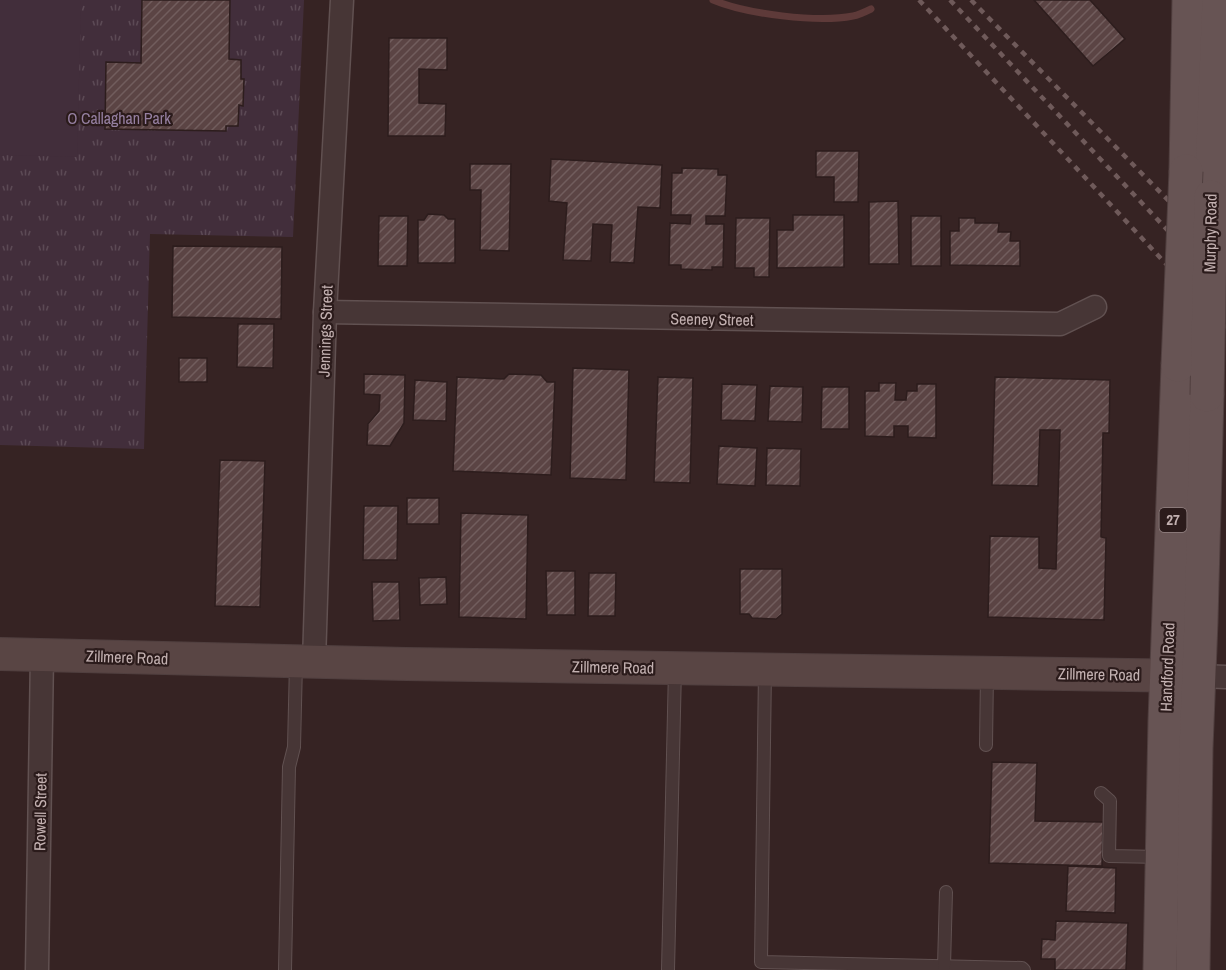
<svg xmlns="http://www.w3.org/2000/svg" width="1226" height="970" font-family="'Archivo Narrow',sans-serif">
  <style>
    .park { fill: url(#park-tufts) }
    .garden { fill: #422e3b }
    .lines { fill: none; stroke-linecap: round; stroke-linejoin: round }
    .stream { stroke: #5e3a39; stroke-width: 7 }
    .building { fill: url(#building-hatch); stroke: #2d1d1d; stroke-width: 1.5 }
    .lane-casing { stroke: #615151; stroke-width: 14 }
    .street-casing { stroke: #615151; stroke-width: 25 }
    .secondary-casing { stroke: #503f3f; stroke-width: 34 }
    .primary-casing { stroke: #503f3f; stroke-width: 35 }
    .lane { stroke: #473636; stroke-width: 12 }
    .street { stroke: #473636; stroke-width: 22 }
    .secondary { stroke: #594544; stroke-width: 32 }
    .primary { stroke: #675454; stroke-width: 33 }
    .rail { stroke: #6f5a5a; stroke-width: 4.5; stroke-dasharray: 6 6; stroke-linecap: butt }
    .primary-bridge-casing { stroke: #503f3f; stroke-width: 35; stroke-linecap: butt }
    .primary-bridge { stroke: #675454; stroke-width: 33 }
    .labels { text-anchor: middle; stroke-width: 4.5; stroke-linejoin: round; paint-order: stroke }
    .shield { fill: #2b1b1b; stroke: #958484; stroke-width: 1.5 }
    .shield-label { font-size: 15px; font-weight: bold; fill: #c3b1b1 }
    .park-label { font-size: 16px; fill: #9680a2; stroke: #2b1b1b }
    .street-label { font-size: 16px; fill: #c3b1b1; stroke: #2b1b1b }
  </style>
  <defs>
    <pattern id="park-tufts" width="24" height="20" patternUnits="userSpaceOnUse" patternTransform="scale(1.5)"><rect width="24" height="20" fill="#422e3b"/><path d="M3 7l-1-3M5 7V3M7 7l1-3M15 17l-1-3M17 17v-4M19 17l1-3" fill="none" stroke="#5c4a55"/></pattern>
    <pattern id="building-hatch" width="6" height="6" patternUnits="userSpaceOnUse" patternTransform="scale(1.5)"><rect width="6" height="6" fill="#5b4444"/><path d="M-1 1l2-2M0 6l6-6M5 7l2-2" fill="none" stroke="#715d5d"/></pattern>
  </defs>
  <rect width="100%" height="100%" fill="#362323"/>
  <path class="park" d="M0 0H304L293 237 150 234 144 449 0 445Z"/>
  <path class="garden" d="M0 0H81L77 157 0 155Z"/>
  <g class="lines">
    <path class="stream" d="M713 0C746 14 818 23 853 16 859 15 865 12 871 9"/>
  </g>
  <g class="building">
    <path d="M142 0H230L229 59 241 60V79H244L243 106 239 105 238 126H226V131L105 129 106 62 141 63Z"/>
    <path d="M1034 0H1090L1125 39 1093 66Z"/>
    <path d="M389 38H447V70L419 69V103L446 104 445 136H388Z"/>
    <path d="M816 151H859L858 202H834V177H816Z"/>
    <path d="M551 159 662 165 660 208 638 207 634 263 610 262 612 225 593 224 591 261 563 260 567 203 549 201Z"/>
    <path d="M470 164H511L509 251 480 250 481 190H470Z"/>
    <path d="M682 168 718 169V175H727L725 216H706V224H724L723 267H712V270L681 269V265H669L670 223 690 224 691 215H671L672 173H682Z"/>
    <path d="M898 201 899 264H869V202Z"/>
    <path d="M428 214 444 215 448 219H455V263H418V220H424Z"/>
    <path d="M793 215H844V267L777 268V230H793Z"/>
    <path d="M379 216H408L407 266H378Z"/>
    <rect x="911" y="216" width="30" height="50"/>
    <path d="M736 218H770L769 277H754V268H735Z"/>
    <path d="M959 218H975V223H999L998 232H1011L1010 241H1020V266L950 265V231H959Z"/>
    <path d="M173 246 282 247 281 319 172 317Z"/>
    <path d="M238 324H274L273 368 237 367Z"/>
    <rect x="179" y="358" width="28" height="24"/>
    <path d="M573 368 629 370 626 480 570 478Z"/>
    <path d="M364 374 405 375 404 423 390 446 367 445 368 424 379 411 380 395 364 394Z"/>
    <path d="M509 374 541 375 547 382H555L551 475 453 471 457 377 504 379Z"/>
    <path d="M658 377 693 378 690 483 654 482Z"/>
    <path d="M995 377 1110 380 1109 433H1103L1101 537 1106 538 1104 620 988 617 990 536 1039 537V568L1056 569 1060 430H1040L1038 486 992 485Z"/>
    <path d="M415 380 447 382 446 421 413 420Z"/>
    <path d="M879 383H896L895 400H906L907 391H917V384H936V438L908 437V426H894V437L865 436V391H879Z"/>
    <path d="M722 384 757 385 755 421 721 420Z"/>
    <path d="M770 386 803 387 802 422 768 421Z"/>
    <path d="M822 387H849V429H821Z"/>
    <path d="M719 446 757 448 755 486 717 484Z"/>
    <path d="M767 448 801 449 800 486 766 485Z"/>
    <path d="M220 460 265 461 260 607 215 606Z"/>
    <rect x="407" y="498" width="32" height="26"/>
    <path d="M364 506H398L397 560H363Z"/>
    <path d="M461 513 528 515 526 619 459 617Z"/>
    <path d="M740 569H782V614L776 619 752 618 749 614H740Z"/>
    <path d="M546 571H575V615H547Z"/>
    <path d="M589 573H616L615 616H588Z"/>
    <path d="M446 577 447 604 420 605 419 578Z"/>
    <path d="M372 582H399L400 620 373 621Z"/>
    <path d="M992 762 1037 763 1035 821 1103 822 1102 866 989 863Z"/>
    <path d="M1068 866 1116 868 1115 913 1066 911Z"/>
    <path d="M1056 921 1128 923 1126 970H1055V959H1041L1042 939 1055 940Z"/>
  </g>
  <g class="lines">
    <g class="lane-casing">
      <g id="lane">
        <path d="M765 670 761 962 1022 968 1024 970"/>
        <path d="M986 745 987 674"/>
        <path d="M1101 793 1110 801 1109 856 1161 857"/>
        <path d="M944 966 946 892"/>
        <path d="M285 970 289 767 294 747 296 663"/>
        <path d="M668 970 675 669"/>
      </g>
    </g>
    <g class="street-casing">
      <g id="street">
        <path d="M325 312 1060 324 1095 307"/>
        <path d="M314 662 325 312 342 0"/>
        <path d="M1199 676 1226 677"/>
        <path d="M37 970 42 655"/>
      </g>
    </g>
    <g class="secondary-casing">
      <path id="secondary" d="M0 654 406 664 1193 676"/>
    </g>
    <g class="primary-casing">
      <g id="primary">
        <path d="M1186 171 1189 0"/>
        <path d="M1211 197 1219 0"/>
        <path d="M1160 970 1165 721 1178 365"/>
        <path d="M1193 970 1196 748 1201 621 1207 395"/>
      </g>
    </g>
    <use href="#lane" class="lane"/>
    <use href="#street" class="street"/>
    <use href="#secondary" class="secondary"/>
    <use href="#primary" class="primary"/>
    <g class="rail">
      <path d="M919 0 1226 328"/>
      <path d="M950 0 1226 292"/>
      <path d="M971 0 1226 259"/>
    </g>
    <g class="primary-bridge-casing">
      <g id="primary-bridge">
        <path d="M1178 365 1186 171"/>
        <path d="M1207 395 1211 197"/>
      </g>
    </g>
    <use href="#primary-bridge" class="primary-bridge"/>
  </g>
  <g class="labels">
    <rect class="shield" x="1159.5" y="508" width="27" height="24" rx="4.5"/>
    <g class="shield-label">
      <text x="1173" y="525">27</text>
    </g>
    <g class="park-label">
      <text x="119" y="124">O Callaghan Park</text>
    </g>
    <g class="street-label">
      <text transform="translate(1210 233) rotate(-89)" y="6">Murphy Road</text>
      <text transform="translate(712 319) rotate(1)" y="6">Seeney Street</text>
      <text transform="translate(325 331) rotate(-88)" y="6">Jennings Street</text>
      <text transform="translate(127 657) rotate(2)" y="6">Zillmere Road</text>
      <text transform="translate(613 667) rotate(1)" y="6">Zillmere Road</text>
      <text transform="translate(1167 667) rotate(-88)" y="6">Handford Road</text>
      <text transform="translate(1099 674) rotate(1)" y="6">Zillmere Road</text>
      <text transform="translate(40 812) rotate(-89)" y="6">Rowell Street</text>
    </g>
  </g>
</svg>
